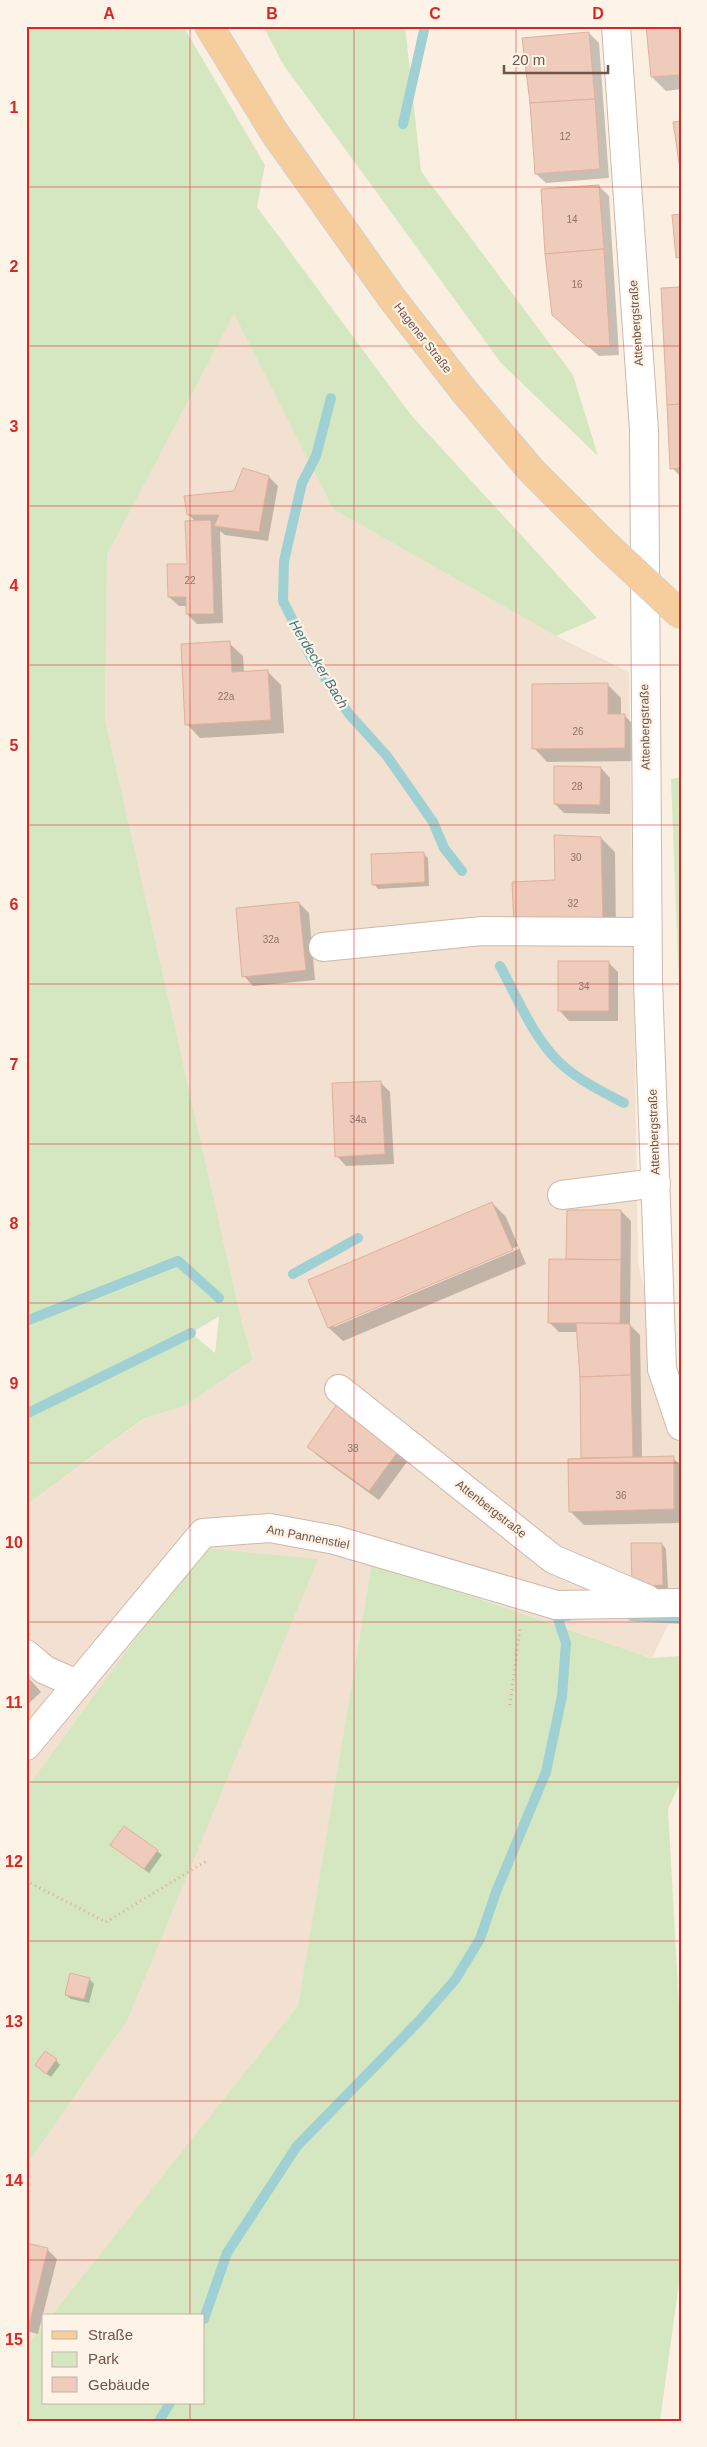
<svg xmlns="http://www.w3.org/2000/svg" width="707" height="2447" font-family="Arial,sans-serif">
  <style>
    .residential { fill: #f2e0d0 }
    .green { fill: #d4e7c1; fill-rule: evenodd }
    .shadow { fill: #0003; fill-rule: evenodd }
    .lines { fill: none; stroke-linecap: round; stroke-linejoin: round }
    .stream { stroke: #9ed0d4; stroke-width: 10 }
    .building { fill: #eecbbb; stroke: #e0b09c }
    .minor-casing { stroke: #cdb8ac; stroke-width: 30 }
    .major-casing { stroke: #d7cfcc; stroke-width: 30 }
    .path { stroke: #d3ae9e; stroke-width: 3; stroke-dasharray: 1 4; stroke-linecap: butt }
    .minor { stroke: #fff; stroke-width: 28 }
    .major { stroke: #f6ce9d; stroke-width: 28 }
    .major-bridge-casing { stroke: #d7cfcc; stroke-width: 30; stroke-linecap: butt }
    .major-bridge { stroke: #f6ce9d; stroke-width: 28 }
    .grid { fill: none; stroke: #d62828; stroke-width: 1; stroke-opacity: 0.55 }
    .labels { text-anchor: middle; stroke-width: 4.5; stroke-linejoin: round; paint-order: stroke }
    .number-label { font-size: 10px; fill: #907266 }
    .street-label { font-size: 12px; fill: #70544a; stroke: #fef3e7 }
    .water-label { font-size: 14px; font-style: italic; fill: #42777c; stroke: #fef3e7 }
    .neatline { fill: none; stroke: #d62828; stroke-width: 2 }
    .grid-label { font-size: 16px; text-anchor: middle; font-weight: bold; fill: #d62828 }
  </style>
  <rect width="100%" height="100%" fill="#fbefe1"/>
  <path class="residential" d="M234 314 333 509 556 636 629 672 638 1262 681 1453V1598L652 1658 372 1562 298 2007 51 2316H44V2325L26 2347V2166L127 2021 201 1548 26 1789V1505L144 1419 187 1405 253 1359 242 1323 105 719 107 555Z"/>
  <g class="green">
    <path d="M26 26H183L265 165 257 207 411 415 597 618 556 636 333 509 234 314 107 555 105 719 242 1323 253 1359 187 1405 143 1419 26 1505ZM218 1317H219L215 1353 191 1333Z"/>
    <path d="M263 26H405L421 171 573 375 598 456 501 363 283 64Z"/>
    <path d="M681 777V1039L671 779Z"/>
    <path d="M201 1548 318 1559 127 2021 26 2166V1789Z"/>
    <path d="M372 1562 651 1658 681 1656V1781L668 1809 681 2042V2268L660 2421H26V2347L44 2325V2403H204V2316H51L298 2006Z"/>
  </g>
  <g class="shadow">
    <path d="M681 26V89L666 91 652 77Z"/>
    <path d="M589 33 599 43 609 178 546 183 536 174 524 39Z"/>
    <path d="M599 186 609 196 619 355 599 356 563 324Z"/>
    <path d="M681 288V477L672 468Z"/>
    <path d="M269 477 278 486 268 541 225 535 220 531 223 623 197 624 187 614V606H179L169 597 188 565 196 522 188 514Z"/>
    <path d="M229 643 243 656 244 672 267 671 281 685 284 733 200 738 187 724Z"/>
    <path d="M607 684 621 698V715H624L638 729V761L547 762 534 748Z"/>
    <path d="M601 768 610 778V814L564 813 555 804Z"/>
    <path d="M601 838 615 852 616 935 556 881Z"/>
    <path d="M423 853 428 858 429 886 378 889 374 884Z"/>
    <path d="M299 903 309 913 315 980 253 986 244 976Z"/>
    <path d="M608 962 618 972V1021H569L560 1011Z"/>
    <path d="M380 1082 390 1092 394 1164 346 1166 337 1156Z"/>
    <path d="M492 1203 506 1217 526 1264 343 1341 329 1328 310 1281ZM518 1246 519 1249 334 1327V1324Z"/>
    <path d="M568 1211H621L631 1221 630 1325 640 1335 642 1458H673L681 1466V1523L584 1525 570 1511 583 1460 578 1332H559L549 1322 568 1260Z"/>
    <path d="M338 1406 409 1459 379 1500 318 1456 308 1446Z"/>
    <path d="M662 1544 666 1549 668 1589 638 1590Z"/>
    <path d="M26 1675 41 1692 26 1706Z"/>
    <path d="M112 1845 157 1851 162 1855 149 1873Z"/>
    <path d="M89 1979 94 1984 89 2003 71 1999 66 1995Z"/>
    <path d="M56 2060 60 2065 51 2077 41 2070Z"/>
    <path d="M26 2244 47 2249 57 2259 38 2334 26 2331Z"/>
  </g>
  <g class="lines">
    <g class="stream">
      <path d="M403 124 425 26"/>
      <path d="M331 398 316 456 302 483 284 561 283 601 311 657 349 714 387 756 433 822 444 848 462 871"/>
      <path d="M500 966C517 997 533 1037 559 1062 578 1080 601 1091 624 1103"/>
      <path d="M293 1274 358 1238"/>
      <path d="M26 1321 178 1261 219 1298"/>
      <path d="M26 1414 191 1333"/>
      <path d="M632 1616 681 1619"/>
      <path d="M204 2319 227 2253 297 2146 419 2021 455 1980 480 1939 496 1892 546 1772 562 1696 566 1643 557 1616H568"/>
      <path d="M159 2421 170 2403"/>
    </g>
  </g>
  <g class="building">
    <path d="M646 26H681V75L651 77Z"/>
    <path d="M589 32 595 99 530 103 522 38Z"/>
    <path d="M595 99 600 169 535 174 530 103Z"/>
    <path d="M681 121V176L673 122Z"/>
    <path d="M599 185 604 249 545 254 541 189Z"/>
    <path d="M681 214V257L676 258 672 215Z"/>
    <path d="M604 249 610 346 588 347 552 315 545 254Z"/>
    <path d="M681 287V404L667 405 661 288Z"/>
    <path d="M681 404V468L670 469 667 405Z"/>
    <path d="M243 468 269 476 259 532 214 526 219 515H187L184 496 234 491Z"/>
    <path d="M211 520 214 614H186V597H168L167 564H187L185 521Z"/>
    <path d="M230 641 232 672 268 670 271 720 185 725 181 644Z"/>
    <path d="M608 683V714H625V748L532 749V684Z"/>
    <path d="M554 766 601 767 600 805 554 804Z"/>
    <path d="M554 835 601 837 603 922 514 924 512 882 555 880Z"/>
    <path d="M424 852 425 882 372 885 371 854Z"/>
    <path d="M299 902 306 970 242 977 236 908Z"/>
    <rect x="558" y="961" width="51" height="50"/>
    <path d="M381 1081 385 1154 335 1157 332 1083Z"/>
    <path d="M492 1202 513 1250 328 1328 308 1280Z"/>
    <path d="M567 1210H621V1260L566 1259Z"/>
    <path d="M549 1259 621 1260 620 1323H548Z"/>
    <path d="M576 1323 630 1324 631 1375 580 1377Z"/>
    <path d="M631 1375 633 1457 581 1458 580 1377Z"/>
    <path d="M337 1404 400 1449 369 1491 307 1447Z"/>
    <path d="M674 1456V1509L569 1512 568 1459Z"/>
    <path d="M631 1543H662L663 1585 632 1586Z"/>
    <path d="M124 1826 158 1850 144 1869 110 1845Z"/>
    <path d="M70 1973 90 1978 84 1999 65 1995Z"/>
    <path d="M45 2051 57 2059 46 2074 35 2065Z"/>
    <path d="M26 2243 48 2248 29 2325 26 2324Z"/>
  </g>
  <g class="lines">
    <g class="minor-casing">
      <g id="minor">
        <path d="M616 26 644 430 648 981 662 1369 681 1426"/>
        <path d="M323 947 482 931 647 932"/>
        <path d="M562 1195 656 1183"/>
        <path d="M339 1389 553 1559 647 1599"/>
        <path d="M26 1654 45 1670 77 1684"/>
        <path d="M26 1746 203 1533 270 1528 335 1540 556 1605 681 1603"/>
      </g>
    </g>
    <g class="major-casing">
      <path id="major" d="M209 26 274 132 391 297 464 391 531 470 606 545"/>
    </g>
    <g class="path">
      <path d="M510 1705 520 1628"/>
      <path d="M26 1881 106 1922 208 1860"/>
    </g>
    <use href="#minor" class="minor"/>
    <use href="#major" class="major"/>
    <g class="major-bridge-casing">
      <path id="major-bridge" d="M606 545 681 615"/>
    </g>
    <use href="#major-bridge" class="major-bridge"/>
  </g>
  <path class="grid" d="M190 26V2316M354 26V2421M516 26V2421M26 187H681M26 346H681M26 506H681M26 665H681M26 825H681M26 984H681M26 1144H681M26 1303H681M26 1463H681M26 1622H681M26 1782H681M26 1941H681M26 2101H681M26 2260H681M190 2403V2421"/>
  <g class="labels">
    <g class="number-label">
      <text x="565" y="140">12</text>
      <text x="572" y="223">14</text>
      <text x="577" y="288">16</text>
      <text x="190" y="584">22</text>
      <text x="226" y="700">22a</text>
      <text x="578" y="735">26</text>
      <text x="577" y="790">28</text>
      <text x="576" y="861">30</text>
      <text x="573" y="907">32</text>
      <text x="271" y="943">32a</text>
      <text x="584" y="990">34</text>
      <text x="358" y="1123">34a</text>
      <text x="353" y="1452">38</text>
      <text x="621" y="1499">36</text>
    </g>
    <g class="street-label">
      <text transform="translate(636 323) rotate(-94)" y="4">Attenbergstraße</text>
      <text transform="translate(423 338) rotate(52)" y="4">Hagener Straße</text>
      <text transform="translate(645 727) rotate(-91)" y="4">Attenbergstraße</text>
      <text transform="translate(654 1132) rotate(-92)" y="4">Attenbergstraße</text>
      <text transform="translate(491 1509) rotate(38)" y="4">Attenbergstraße</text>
      <text transform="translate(308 1537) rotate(11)" y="4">Am Pannenstiel</text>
    </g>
    <g class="water-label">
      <text transform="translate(319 664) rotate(59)" y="5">Herdecker Bach</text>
    </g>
  </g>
  <rect width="707" height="2447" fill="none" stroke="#fef3e7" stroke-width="55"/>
  <rect x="42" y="2314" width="162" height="90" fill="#fef3e7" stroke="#c5b3a8"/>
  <rect x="52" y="2331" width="25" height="8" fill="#f6ce9d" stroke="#c5b3a8"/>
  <text x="88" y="2340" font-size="15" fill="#70544a">Straße</text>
  <rect x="52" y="2352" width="25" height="15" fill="#d4e7c1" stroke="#c5b3a8"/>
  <text x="88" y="2364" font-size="15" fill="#70544a">Park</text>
  <rect x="52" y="2377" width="25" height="15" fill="#eecbbb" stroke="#c5b3a8"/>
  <text x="88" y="2390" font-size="15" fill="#70544a">Gebäude</text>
  <path d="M504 65v8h104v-8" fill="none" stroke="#70544a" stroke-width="2.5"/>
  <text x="512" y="65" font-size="15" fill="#70544a" stroke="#fef3e7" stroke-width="4" paint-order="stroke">20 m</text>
  <rect x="28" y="28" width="652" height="2392" class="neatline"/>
  <g class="grid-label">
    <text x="109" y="19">A</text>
    <text x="272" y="19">B</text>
    <text x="435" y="19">C</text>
    <text x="598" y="19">D</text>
    <text x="14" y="113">1</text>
    <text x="14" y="272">2</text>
    <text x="14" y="432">3</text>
    <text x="14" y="591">4</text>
    <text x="14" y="751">5</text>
    <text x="14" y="910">6</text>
    <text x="14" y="1070">7</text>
    <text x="14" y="1229">8</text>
    <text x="14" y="1389">9</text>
    <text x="14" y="1548">10</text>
    <text x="14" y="1708">11</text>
    <text x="14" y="1867">12</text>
    <text x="14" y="2027">13</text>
    <text x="14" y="2186">14</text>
    <text x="14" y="2345">15</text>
  </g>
</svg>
